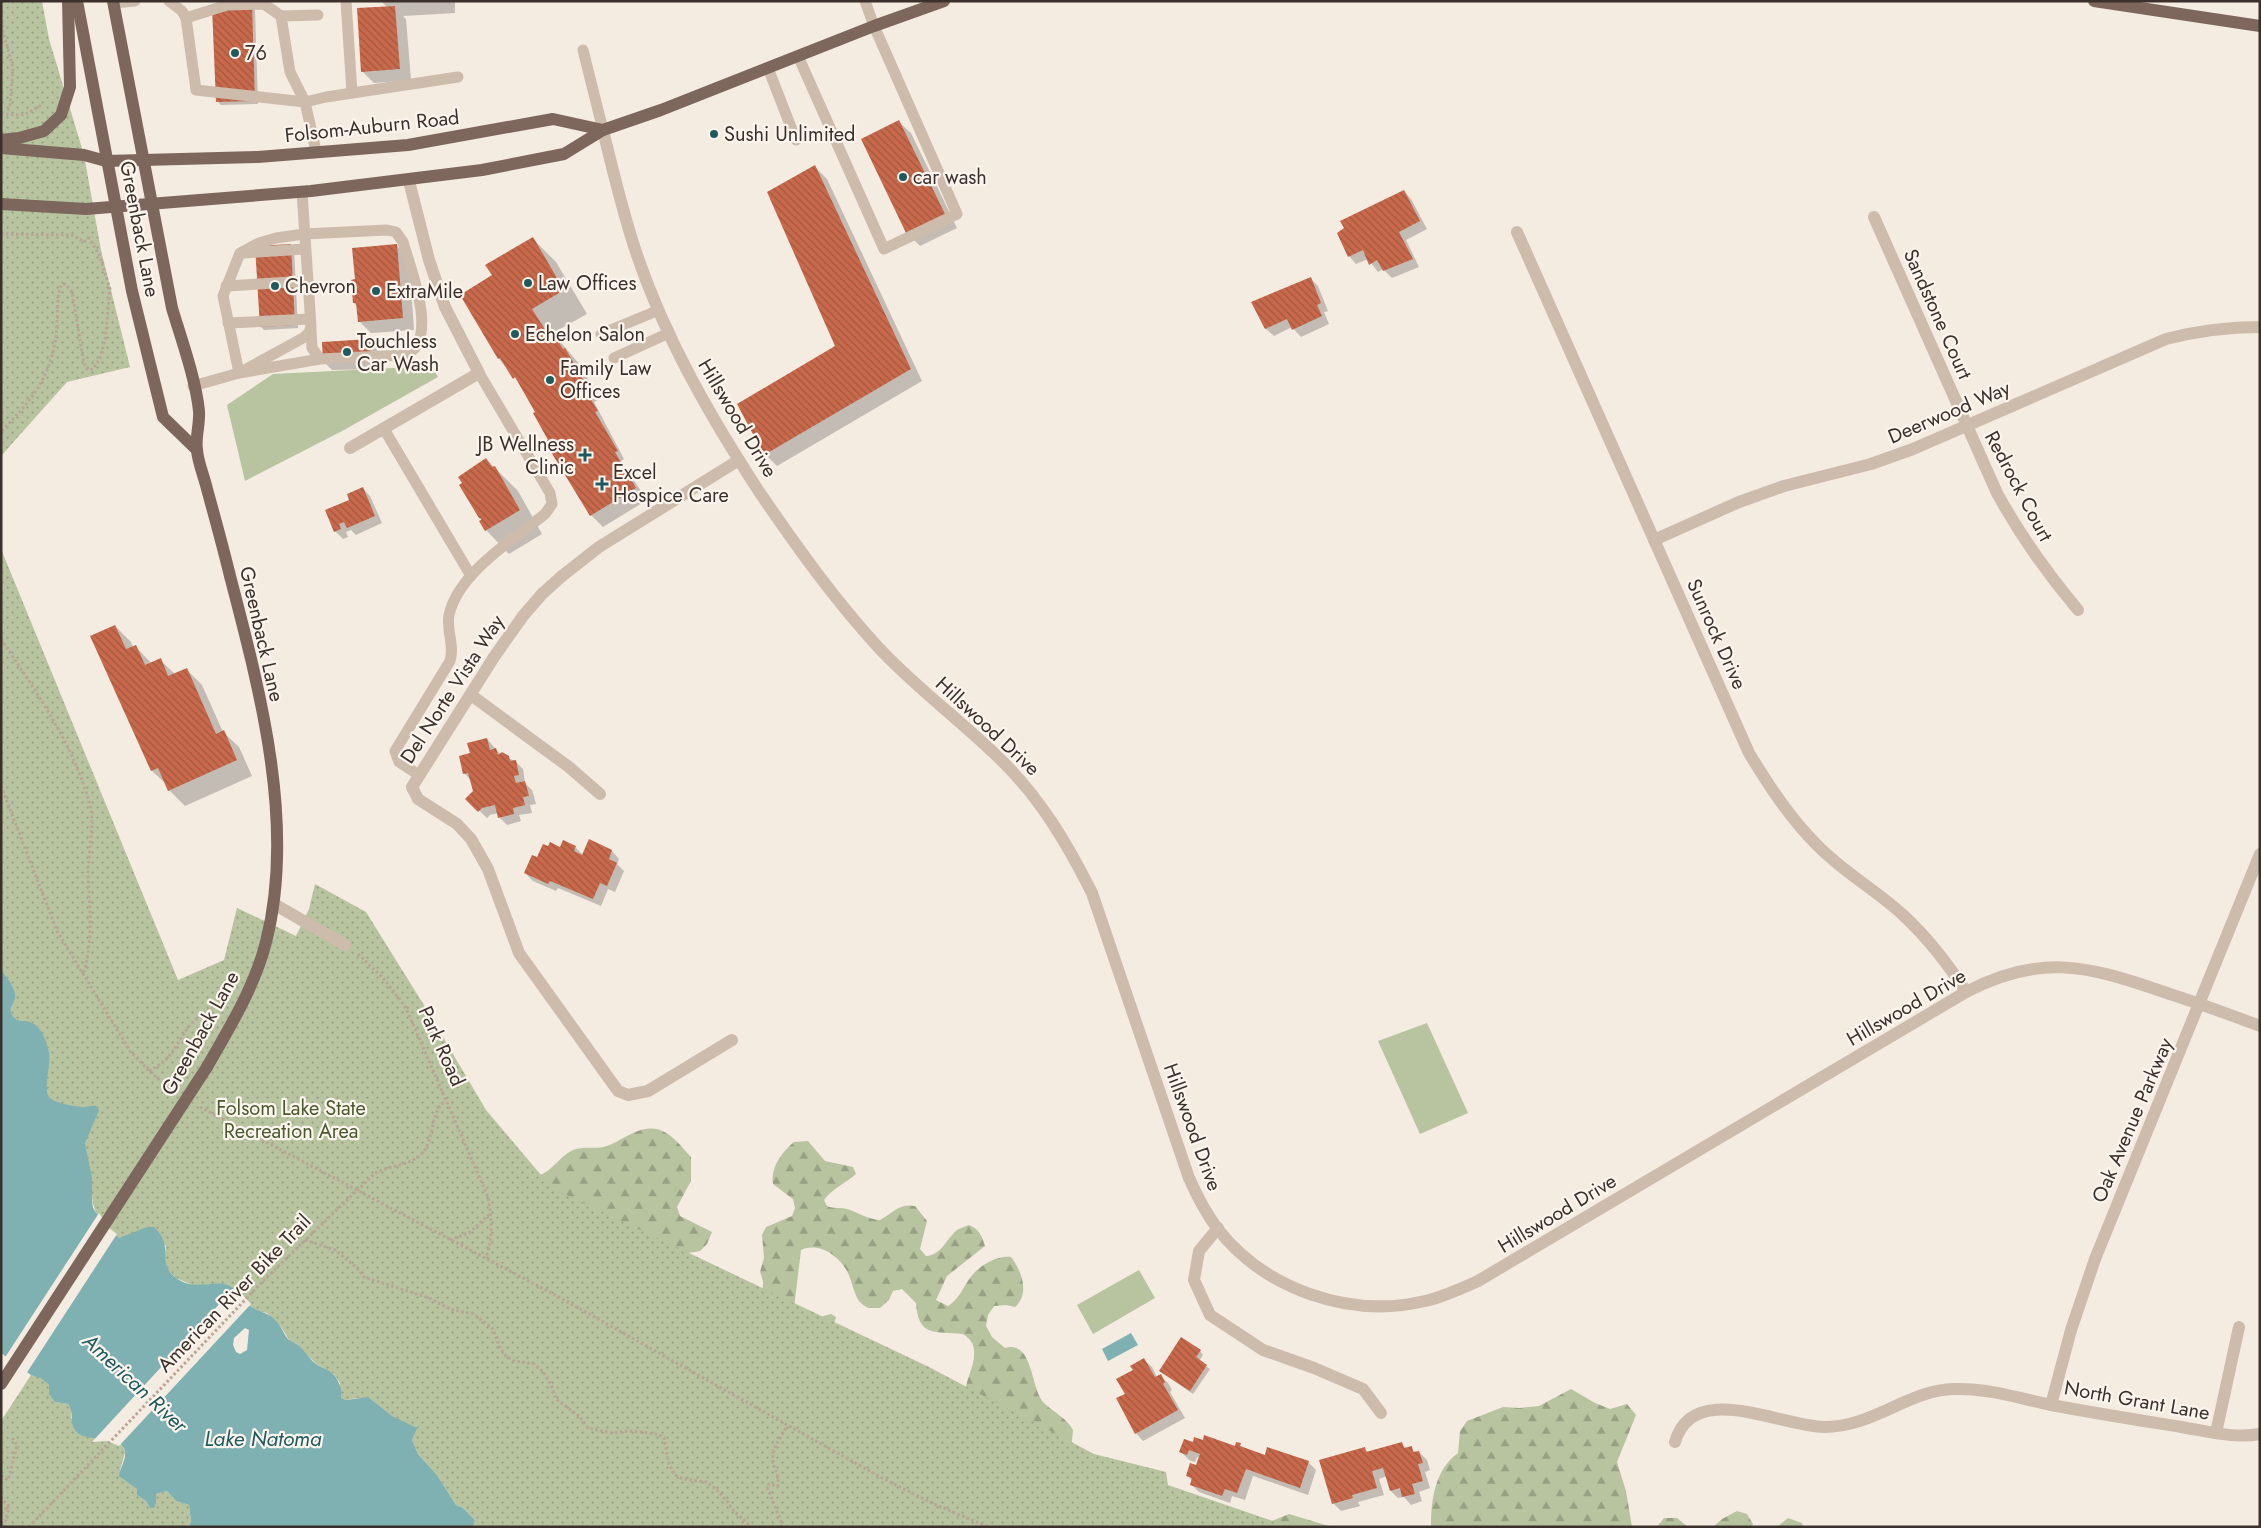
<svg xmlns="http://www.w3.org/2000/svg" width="2261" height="1528" font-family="Jost,sans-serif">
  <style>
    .grass { fill: #b8c4a0 }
    .forest { fill: url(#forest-firs) }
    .park { fill: url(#park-dots) }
    .water { fill: #7fb0b2; fill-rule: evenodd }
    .pier { fill: #f4ebe1 }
    .shadow { fill: #0003 }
    .building { fill: url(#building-back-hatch) }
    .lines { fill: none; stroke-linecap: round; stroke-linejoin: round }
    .path { stroke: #b9a596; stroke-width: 3; stroke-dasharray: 2.5 2.5; stroke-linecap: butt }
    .service { stroke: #cdbbac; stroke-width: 11 }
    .minor { stroke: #cdbbac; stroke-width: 12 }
    .primary { stroke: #7d675c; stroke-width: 12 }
    .path-bridge { stroke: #b9a596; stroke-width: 3; stroke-dasharray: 2.5 2.5; stroke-linecap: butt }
    .primary-bridge { stroke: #7d675c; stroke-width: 12 }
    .poi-dot { fill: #1f5a5e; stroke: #fbf5ee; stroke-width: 2 }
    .labels { text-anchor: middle; stroke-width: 4.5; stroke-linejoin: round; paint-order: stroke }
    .poi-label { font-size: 20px; fill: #3b302b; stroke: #fbf5ee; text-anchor: start }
    .street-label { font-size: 20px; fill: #3b302b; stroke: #fbf5ee }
    .park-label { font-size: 20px; fill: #4a5a2e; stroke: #fbf5ee }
    .water-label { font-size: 21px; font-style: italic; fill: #1f5a5e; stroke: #fbf5ee }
  </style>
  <defs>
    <pattern id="forest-firs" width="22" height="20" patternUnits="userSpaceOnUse" patternTransform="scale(1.25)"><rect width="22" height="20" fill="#b8c4a0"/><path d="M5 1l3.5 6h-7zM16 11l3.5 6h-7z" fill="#97a083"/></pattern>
    <pattern id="park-dots" width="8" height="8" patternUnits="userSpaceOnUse" patternTransform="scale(1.25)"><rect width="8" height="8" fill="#b8c4a0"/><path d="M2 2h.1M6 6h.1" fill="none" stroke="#97a083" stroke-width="1.8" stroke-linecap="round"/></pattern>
    <pattern id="building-back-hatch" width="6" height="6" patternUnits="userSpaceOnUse" patternTransform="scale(1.25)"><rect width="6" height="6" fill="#c8694b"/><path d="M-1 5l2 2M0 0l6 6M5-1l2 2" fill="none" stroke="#a4573f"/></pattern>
  </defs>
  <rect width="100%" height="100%" fill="#f4ebe1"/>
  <g class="grass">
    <path d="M432 366 438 377 344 430 245 481 227 405 273 374Z"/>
    <path d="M1427 1023 1468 1113 1420 1134 1378 1041Z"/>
    <path d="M1139 1270 1155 1298 1093 1334 1077 1305Z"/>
  </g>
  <g class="forest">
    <path d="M478 1124 540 1175C551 1172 560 1156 573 1150 583 1146 593 1149 603 1147 613 1145 622 1138 631 1134 661 1119 673 1137 691 1157V1181L677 1207 680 1216 712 1232 707 1244 700 1251 688 1253 647 1278Z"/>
    <path d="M808 1141 825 1161 853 1167 856 1174C846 1183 832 1189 824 1200L827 1206C834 1209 840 1207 847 1209 859 1213 868 1219 880 1220 893 1213 899 1203 915 1206L927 1221 920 1249 926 1256C942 1255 946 1239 957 1230 960 1228 965 1227 969 1225 979 1229 982 1236 985 1246L947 1276 936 1300 948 1306C960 1298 962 1289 970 1278 978 1266 997 1255 1011 1257 1022 1271 1030 1294 1015 1307L1006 1305 994 1306 988 1315 986 1326 992 1337 1005 1348C1034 1340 1030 1389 1044 1403 1054 1413 1066 1417 1073 1430L1071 1450 1076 1458 1095 1466 1100 1475 1095 1495 1101 1507 1111 1517 1107 1527H1062L1044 1518H1032L1020 1523 1000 1522 991 1518 987 1509C993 1496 1006 1489 1020 1491 1027 1488 1029 1482 1035 1478 1038 1475 1042 1476 1046 1473 1059 1465 1058 1450 1049 1439L1041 1438 1020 1429 1009 1428 996 1417 975 1418C948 1395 983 1367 972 1343 970 1339 966 1336 963 1334 936 1331 918 1338 916 1303L902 1289 893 1291 889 1300 880 1308H868C865 1306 861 1304 859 1301 853 1292 852 1280 847 1271 838 1255 819 1242 801 1250L794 1308C808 1322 813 1319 831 1314L836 1317C832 1334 828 1331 820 1343 818 1346 819 1351 817 1355 811 1369 800 1374 786 1371 774 1379 771 1391 758 1398L722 1378 720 1372 740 1347C740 1336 738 1326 742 1315 749 1298 771 1297 760 1272L764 1258 762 1235 766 1227 792 1216 795 1208 793 1199 773 1184C770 1168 782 1152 794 1142Z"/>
    <path d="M1571 1389 1595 1403 1610 1409 1627 1404 1636 1415 1617 1462 1626 1491 1632 1527H1431C1431 1499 1435 1470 1458 1453L1460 1431 1467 1421 1503 1407 1520 1408 1539 1406Z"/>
    <path d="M1737 1511 1747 1514 1753 1524 1752 1527H1713L1722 1519Z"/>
    <path d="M1289 1514 1332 1527H1257Z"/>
    <path d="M1664 1518H1677L1688 1527H1657Z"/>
    <path d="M1788 1518 1802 1523 1803 1527H1777Z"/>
  </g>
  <g class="park">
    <path d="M1 1H42L49 39 84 155 101 250 130 367 67 382 1 456Z"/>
    <path d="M1 549 178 980 224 960 237 908 296 936 309 909 315 884 366 912 427 1010 486 1110 552 1188 929 1367 1094 1454 1166 1472 1168 1485 1290 1527H473L475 1520 463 1508 456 1505 437 1475 418 1454 412 1440 416 1428C408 1424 399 1421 391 1416 372 1403 374 1394 346 1400L340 1398V1383L334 1374 316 1364 297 1344 290 1341 281 1327 267 1313 256 1311 230 1286 212 1284 201 1286 192 1285 176 1278 168 1270 164 1260 166 1246 147 1227 128 1236 119 1238C104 1227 92 1213 92 1194L1 1339Z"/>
    <path d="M31 1375 41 1377 49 1385V1391L55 1402 68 1404 71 1407V1418L123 1446 125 1453 120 1470 137 1489V1495L146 1501 150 1508 156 1502V1494L167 1491 176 1501 189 1505 191 1521 189 1527H1V1421Z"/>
  </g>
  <g class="water">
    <path d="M1 970C6 977 16 988 15 997 14 1004 8 1008 12 1015 17 1024 25 1019 32 1023 42 1027 47 1043 49 1052 51 1064 43 1089 49 1097 54 1103 73 1106 81 1107 86 1108 91 1105 96 1106L99 1110 85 1143 92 1178V1201L93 1208 107 1229 119 1238 147 1227H154C176 1248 155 1260 175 1277 194 1293 213 1278 230 1286 237 1290 243 1300 249 1305 257 1312 268 1312 275 1320 281 1325 283 1333 288 1339 291 1342 294 1342 298 1345 305 1350 309 1359 316 1364 323 1369 330 1369 335 1376 340 1383 342 1390 341 1398L346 1400 368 1397 392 1416 417 1428 412 1440 418 1454 437 1475 456 1505 463 1508 475 1520 473 1527H189L191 1521 189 1505 176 1501 167 1491 156 1494V1502L154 1508H150L146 1501 137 1495V1489L119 1476C120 1468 126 1460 125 1453 124 1433 90 1443 78 1433 68 1425 75 1412 68 1404L55 1402 49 1394V1385L41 1378 31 1375 1 1353ZM245 1328 249 1330 247 1350 240 1354 236 1352 233 1345 234 1338Z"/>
    <path d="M1131 1333 1138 1345 1108 1361 1102 1349Z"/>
  </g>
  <g class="pier">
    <path d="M99 1213 109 1228 117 1234 26 1374 4 1359Z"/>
    <path d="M235 1287 251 1304 119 1446 107 1441 92 1442Z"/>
  </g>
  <g class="shadow">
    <path d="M381 1H455V13L403 16 406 19 411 80 374 83 362 71 387 7Z"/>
    <path d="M251 6 255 10 258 104 221 105 217 101Z"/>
    <path d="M899 122 911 133 957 228 920 246 908 234Z"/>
    <path d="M815 167 827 179 922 381 777 466 765 454 837 346Z"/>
    <path d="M1404 191 1411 199 1427 229 1406 240 1419 267 1392 278 1383 269 1378 272 1368 259 1356 264 1349 256Z"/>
    <path d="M532 238 556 262 587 314 553 333 580 365 600 399 594 402 624 459 621 461 647 500 603 527 591 515 521 385 499 359 493 276Z"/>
    <path d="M397 246 409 258 414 330 371 333 359 321 358 307 354 303 356 280Z"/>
    <path d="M294 249 298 328 264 330 261 327Z"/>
    <path d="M1310 278 1318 286 1328 311 1324 312 1329 324 1301 337 1292 327 1274 336 1266 329 1253 303Z"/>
    <path d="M370 341 377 348 378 369 332 370 325 363Z"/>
    <path d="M486 459 518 491 542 534 509 554 486 530 480 517Z"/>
    <path d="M362 488 370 496 382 523 356 535 351 530 346 532 348 537 343 539 335 531 351 500Z"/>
    <path d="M115 626 131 642 133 647 135 646 152 664 160 660 175 674 186 669 202 685 223 732 239 747 252 776 185 806 169 790 166 784 152 771 92 637Z"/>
    <path d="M487 739 501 755 515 761 523 769 525 783 532 790 536 804 530 805 532 813 519 815 521 821 507 825 499 817 498 813 490 815 487 818 467 799 474 792 471 780 464 773 472 754Z"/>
    <path d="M589 841 612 851 619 859 617 864 624 871 615 892 608 889 601 906 558 888 556 891 533 881 525 873 537 859 561 848 575 847 583 855Z"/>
    <path d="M1200 1351 1203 1355 1199 1361 1210 1369 1193 1394 1164 1374Z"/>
    <path d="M1144 1360 1152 1367 1157 1377 1160 1376 1168 1383 1172 1390 1170 1392 1185 1418 1143 1441 1136 1433 1126 1394 1134 1370Z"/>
    <path d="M1237 1443 1246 1450 1266 1456 1308 1462 1316 1470 1308 1495 1253 1476 1245 1500 1232 1496 1230 1503 1199 1492 1191 1484 1192 1481 1187 1475 1197 1467 1200 1458 1197 1457 1195 1462 1189 1460 1181 1452 1194 1444 1235 1448Z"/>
    <path d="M1402 1444 1407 1449 1411 1448 1416 1453 1419 1452 1427 1460 1430 1470 1425 1472 1430 1488 1419 1492 1422 1501 1411 1505 1404 1497 1398 1498 1391 1491 1387 1476 1379 1479 1384 1495 1358 1502 1360 1506 1341 1511 1333 1503 1364 1448 1369 1453Z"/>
  </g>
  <g class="building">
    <path d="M252 5 255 101 216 102 212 7Z"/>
    <path d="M395 6 400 69 361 72 357 8Z"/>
    <path d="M899 120 946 216 907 235 861 139Z"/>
    <path d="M815 165 911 369 764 455 737 404 835 346 767 192Z"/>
    <path d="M1404 190 1420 221 1399 232 1413 259 1383 271 1377 260 1369 265 1363 250 1348 257 1337 233 1344 228 1340 221Z"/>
    <path d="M533 237 564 290 532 309 546 331 550 328 563 349 565 348 585 383 582 385 598 411 595 412 618 451 615 452 636 488 590 516 545 442 548 440 533 413 535 412 515 377 513 379 500 358 498 359 460 295 492 275 485 265Z"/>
    <path d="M291 244 295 325 260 327 255 246Z"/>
    <path d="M397 244 403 318 358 322 356 303H353L351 280 355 279 352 248Z"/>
    <path d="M1311 277 1321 303 1317 305 1322 316 1292 330 1287 319 1265 329 1251 302Z"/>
    <path d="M370 339 371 362 323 363 322 342Z"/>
    <path d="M486 458 492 467 495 466 520 510 485 531 479 521 482 519 479 518 459 485 462 483 458 477Z"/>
    <path d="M363 487 375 516 347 528 344 522 339 524 341 529 334 532 325 510 349 500 347 494Z"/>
    <path d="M115 625 126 649 136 645 145 665 161 658 168 676 187 668 216 734 224 730 237 760 168 791 158 768 151 771 90 636Z"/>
    <path d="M487 738 490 750 496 748 498 755 502 752 509 756 510 761 516 760 519 775 514 776 516 783 525 781 529 796 523 797 525 805 513 808 514 814 498 818 495 805 482 808 478 812 465 799 473 791 468 773 463 774 459 756 470 753 467 743Z"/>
    <path d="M589 839 612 850 609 859 617 863 607 886 600 883 593 899 550 881 548 884 524 873 532 855 537 857 543 844 548 846 550 842 560 847 563 840 576 846 574 851 582 855Z"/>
    <path d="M1181 1337 1201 1350 1196 1357 1207 1365 1190 1391 1159 1371Z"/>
    <path d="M1144 1358 1155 1377 1161 1374 1165 1382 1163 1384 1178 1410 1135 1434 1116 1398 1125 1394 1116 1379 1133 1370 1130 1366Z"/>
    <path d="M1204 1435 1235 1446 1236 1442 1241 1443 1240 1446 1265 1455 1267 1447 1309 1461 1300 1488 1246 1469 1237 1493 1225 1489 1222 1496 1190 1485 1192 1478 1186 1476 1190 1463 1196 1465 1200 1454 1189 1450 1187 1455 1179 1452 1184 1439 1193 1442 1194 1437 1203 1440Z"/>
    <path d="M1402 1442 1404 1448 1412 1446 1413 1452 1419 1451 1423 1463 1418 1464 1423 1481 1412 1484 1415 1494 1402 1497 1400 1488 1390 1491 1383 1468 1372 1471 1377 1488 1352 1495 1353 1498 1332 1504 1319 1460 1365 1447 1366 1452Z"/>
  </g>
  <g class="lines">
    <g class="path">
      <path d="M1 5 3 31 13 68 10 105 7 113"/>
      <path d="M1 234 72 235 84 242 89 238 99 254 110 289 105 340 100 358 93 369 89 370 86 368 83 358 72 292 65 284 61 285C56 301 58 319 56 336 50 380 30 401 1 432"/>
      <path d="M1 639C36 692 76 747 91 810 94 824 88 858 88 875 90 911 93 937 84 973"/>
      <path d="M1 786 57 931 130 1051 149 1071 173 1091"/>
      <path d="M358 954 384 979 406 1008 488 1197C492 1219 493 1237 486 1258"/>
      <path d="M149 1071C176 1056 173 1047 190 1025 201 1013 213 1011 225 994"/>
      <path d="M200 1107 557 1296 882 1478 932 1503 988 1527"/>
      <path d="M305 1240 335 1250 356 1267 364 1277 429 1298 450 1309 473 1314 493 1329 500 1348 506 1356 515 1361 534 1364 544 1373 551 1385 556 1399 579 1416 588 1428 612 1433 629 1431 658 1434 664 1438 669 1464 675 1475 683 1479 706 1482 716 1489 727 1501 733 1510 748 1524V1527"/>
      <path d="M450 1240 470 1232 491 1213"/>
      <path d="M1 1476 8 1480 17 1446 12 1437"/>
      <path d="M1 1497 9 1507 1 1511"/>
      <path d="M4 1527 9 1507"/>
      <path d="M29 1527 264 1280 374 1174C390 1164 410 1167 423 1152 435 1139 430 1109 446 1101"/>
      <path d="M781 1527 782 1524 767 1487 769 1484 778 1486C779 1478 777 1474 774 1466 769 1451 780 1439 787 1426"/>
    </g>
    <g class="service">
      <path d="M169 1 182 11 186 18 196 90 305 102"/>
      <path d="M346 1 352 93"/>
      <path d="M113 3 135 1"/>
      <path d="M186 18 227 5 264 4 281 16"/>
      <path d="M583 50 603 130"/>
      <path d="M798 56 884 249 957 214 874 26 865 1"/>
      <path d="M768 68 796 140"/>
      <path d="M305 102 290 72 281 16 318 15"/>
      <path d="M316 151 305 102 326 97 458 77"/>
      <path d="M244 253 305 249"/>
      <path d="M226 286 308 281"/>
      <path d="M228 323 310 319"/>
      <path d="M311 329 312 348 320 359 404 355C441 344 410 267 403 242L396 232 387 230 304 234 276 238 259 243 240 253 223 296 239 373 320 359"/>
      <path d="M601 334 659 310"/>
      <path d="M614 358 669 333"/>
      <path d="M193 386 239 373 303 338 309 333 311 326 302 192"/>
      <path d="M384 429 471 576"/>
      <path d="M419 775 399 762 395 751 450 661C455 646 446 630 449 615 458 573 514 539 545 514L552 504 550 493 479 373"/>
    </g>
    <g class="minor">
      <path d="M603 130C613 172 623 214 637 255 666 340 711 418 760 493 797 547 834 599 878 647 915 687 959 719 998 757 1039 796 1067 843 1092 893L1189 1178C1197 1196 1205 1212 1217 1228 1264 1289 1349 1319 1425 1301 1443 1297 1460 1289 1478 1281L1966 992C2039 954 2085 965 2158 990 2192 1001 2226 1013 2260 1026"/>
      <path d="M1874 217 1997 493C2021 537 2046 572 2078 610"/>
      <path d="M1517 232 1749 753C1769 786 1790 818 1817 845 1843 872 1876 890 1903 915 1928 938 1948 964 1966 992"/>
      <path d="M350 448 479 373 445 307 429 260 409 181"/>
      <path d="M1654 540 1739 502 1784 486 1871 464 1913 449 2166 339C2197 331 2227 327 2260 327"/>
      <path d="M471 695 569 767 600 794"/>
      <path d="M274 904 345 945"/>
      <path d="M732 1040 648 1091 628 1095 618 1091 519 953 488 869 471 839 457 824 418 799 412 787 494 657 523 616 542 594 562 576 599 547 739 460"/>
      <path d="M1218 1228 1199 1251 1194 1280 1210 1315 1263 1350 1314 1368 1363 1389 1381 1413"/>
      <path d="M2051 1405 2071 1330 2095 1259 2260 854"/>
      <path d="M2216 1433 2239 1327"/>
      <path d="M1675 1442C1693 1379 1782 1427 1824 1427 1874 1427 1908 1390 1954 1389 1987 1388 2019 1398 2051 1405 2094 1413 2138 1420 2181 1427 2206 1431 2234 1439 2260 1434"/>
    </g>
    <g class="primary">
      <path d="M77 1 132 291 163 417 197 450"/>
      <path d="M113 1 172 308C181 338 196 380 199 411 200 424 195 438 197 450 198 463 204 476 207 489 215 518 223 547 230 576 260 691 296 825 266 942 255 986 230 1027 207 1067"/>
      <path d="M2094 1 2260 26"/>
      <path d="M1 140 19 138 44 131 61 115 70 87 68 1"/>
      <path d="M1 148 84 155 106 161 258 157 408 145 553 119 603 130"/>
      <path d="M1 204 86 209 311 191 482 170 564 154 603 130 661 110 874 26 944 1"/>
    </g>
    <path class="path-bridge" d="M1 114 24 115 42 105"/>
    <path class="primary-bridge" d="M1 1384 207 1067"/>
  </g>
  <g class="poi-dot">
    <circle cx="235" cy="53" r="5"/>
    <circle cx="714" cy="134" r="5"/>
    <circle cx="903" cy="177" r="5"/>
    <circle cx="528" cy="283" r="5"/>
    <circle cx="275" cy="286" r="5"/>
    <circle cx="376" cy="291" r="5"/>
    <circle cx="515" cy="334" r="5"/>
    <circle cx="347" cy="352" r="5"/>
    <circle cx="550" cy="380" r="5"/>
    <path d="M582.5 447.5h5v5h5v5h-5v5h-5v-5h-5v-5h5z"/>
    <path d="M599.5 476.5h5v5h5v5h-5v5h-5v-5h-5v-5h5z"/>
  </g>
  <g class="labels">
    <g class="poi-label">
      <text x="245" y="60">76</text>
      <text x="724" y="141">Sushi Unlimited</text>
      <text x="913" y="184">car wash</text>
      <text x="538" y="290">Law Offices</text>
      <text x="285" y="293">Chevron</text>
      <text x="386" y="298">ExtraMile</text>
      <text x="525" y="341">Echelon Salon</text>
      <text x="357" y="348">Touchless<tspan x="357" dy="23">Car Wash</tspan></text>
      <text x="560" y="375">Family Law<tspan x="560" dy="23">Offices</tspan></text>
      <text x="574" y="451" text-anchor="end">JB Wellness<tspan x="574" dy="23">Clinic</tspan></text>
      <text x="613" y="479">Excel<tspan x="613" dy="23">Hospice Care</tspan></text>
    </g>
    <g class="street-label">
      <text transform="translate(372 126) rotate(-6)" y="7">Folsom-Auburn Road</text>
      <text transform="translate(140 229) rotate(79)" y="7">Greenback Lane</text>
      <text transform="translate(1938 314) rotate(66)" y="7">Sandstone Court</text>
      <text transform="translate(1949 412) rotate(-23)" y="7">Deerwood Way</text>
      <text transform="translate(738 418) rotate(59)" y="7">Hillswood Drive</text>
      <text transform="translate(2019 486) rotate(62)" y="7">Redrock Court</text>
      <text transform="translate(262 634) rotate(77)" y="7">Greenback Lane</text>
      <text transform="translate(1717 634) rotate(66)" y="7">Sunrock Drive</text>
      <text transform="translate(452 689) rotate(-57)" y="7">Del Norte Vista Way</text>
      <text transform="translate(988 726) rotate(43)" y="7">Hillswood Drive</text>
      <text transform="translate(1906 1007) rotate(-30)" y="7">Hillswood Drive</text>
      <text transform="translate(200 1033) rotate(-61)" y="7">Greenback Lane</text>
      <text transform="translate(442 1046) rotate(66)" y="7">Park Road</text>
      <text transform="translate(2132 1120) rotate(-67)" y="7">Oak Avenue Parkway</text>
      <text transform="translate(1193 1127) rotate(70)" y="7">Hillswood Drive</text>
      <text transform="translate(1557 1213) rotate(-31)" y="7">Hillswood Drive</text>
      <text transform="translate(234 1293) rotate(-46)" y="7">American River Bike Trail</text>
      <text transform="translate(2137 1400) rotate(10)" y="7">North Grant Lane</text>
    </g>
    <g class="park-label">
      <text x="291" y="1115">Folsom Lake State<tspan x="291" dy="23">Recreation Area</tspan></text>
    </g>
    <g class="water-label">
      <text transform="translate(135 1383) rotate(43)" y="7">American River</text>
      <text x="263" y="1446">Lake Natoma</text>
    </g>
  </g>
  <rect width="2261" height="1528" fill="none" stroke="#3b302b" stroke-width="5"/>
</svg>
